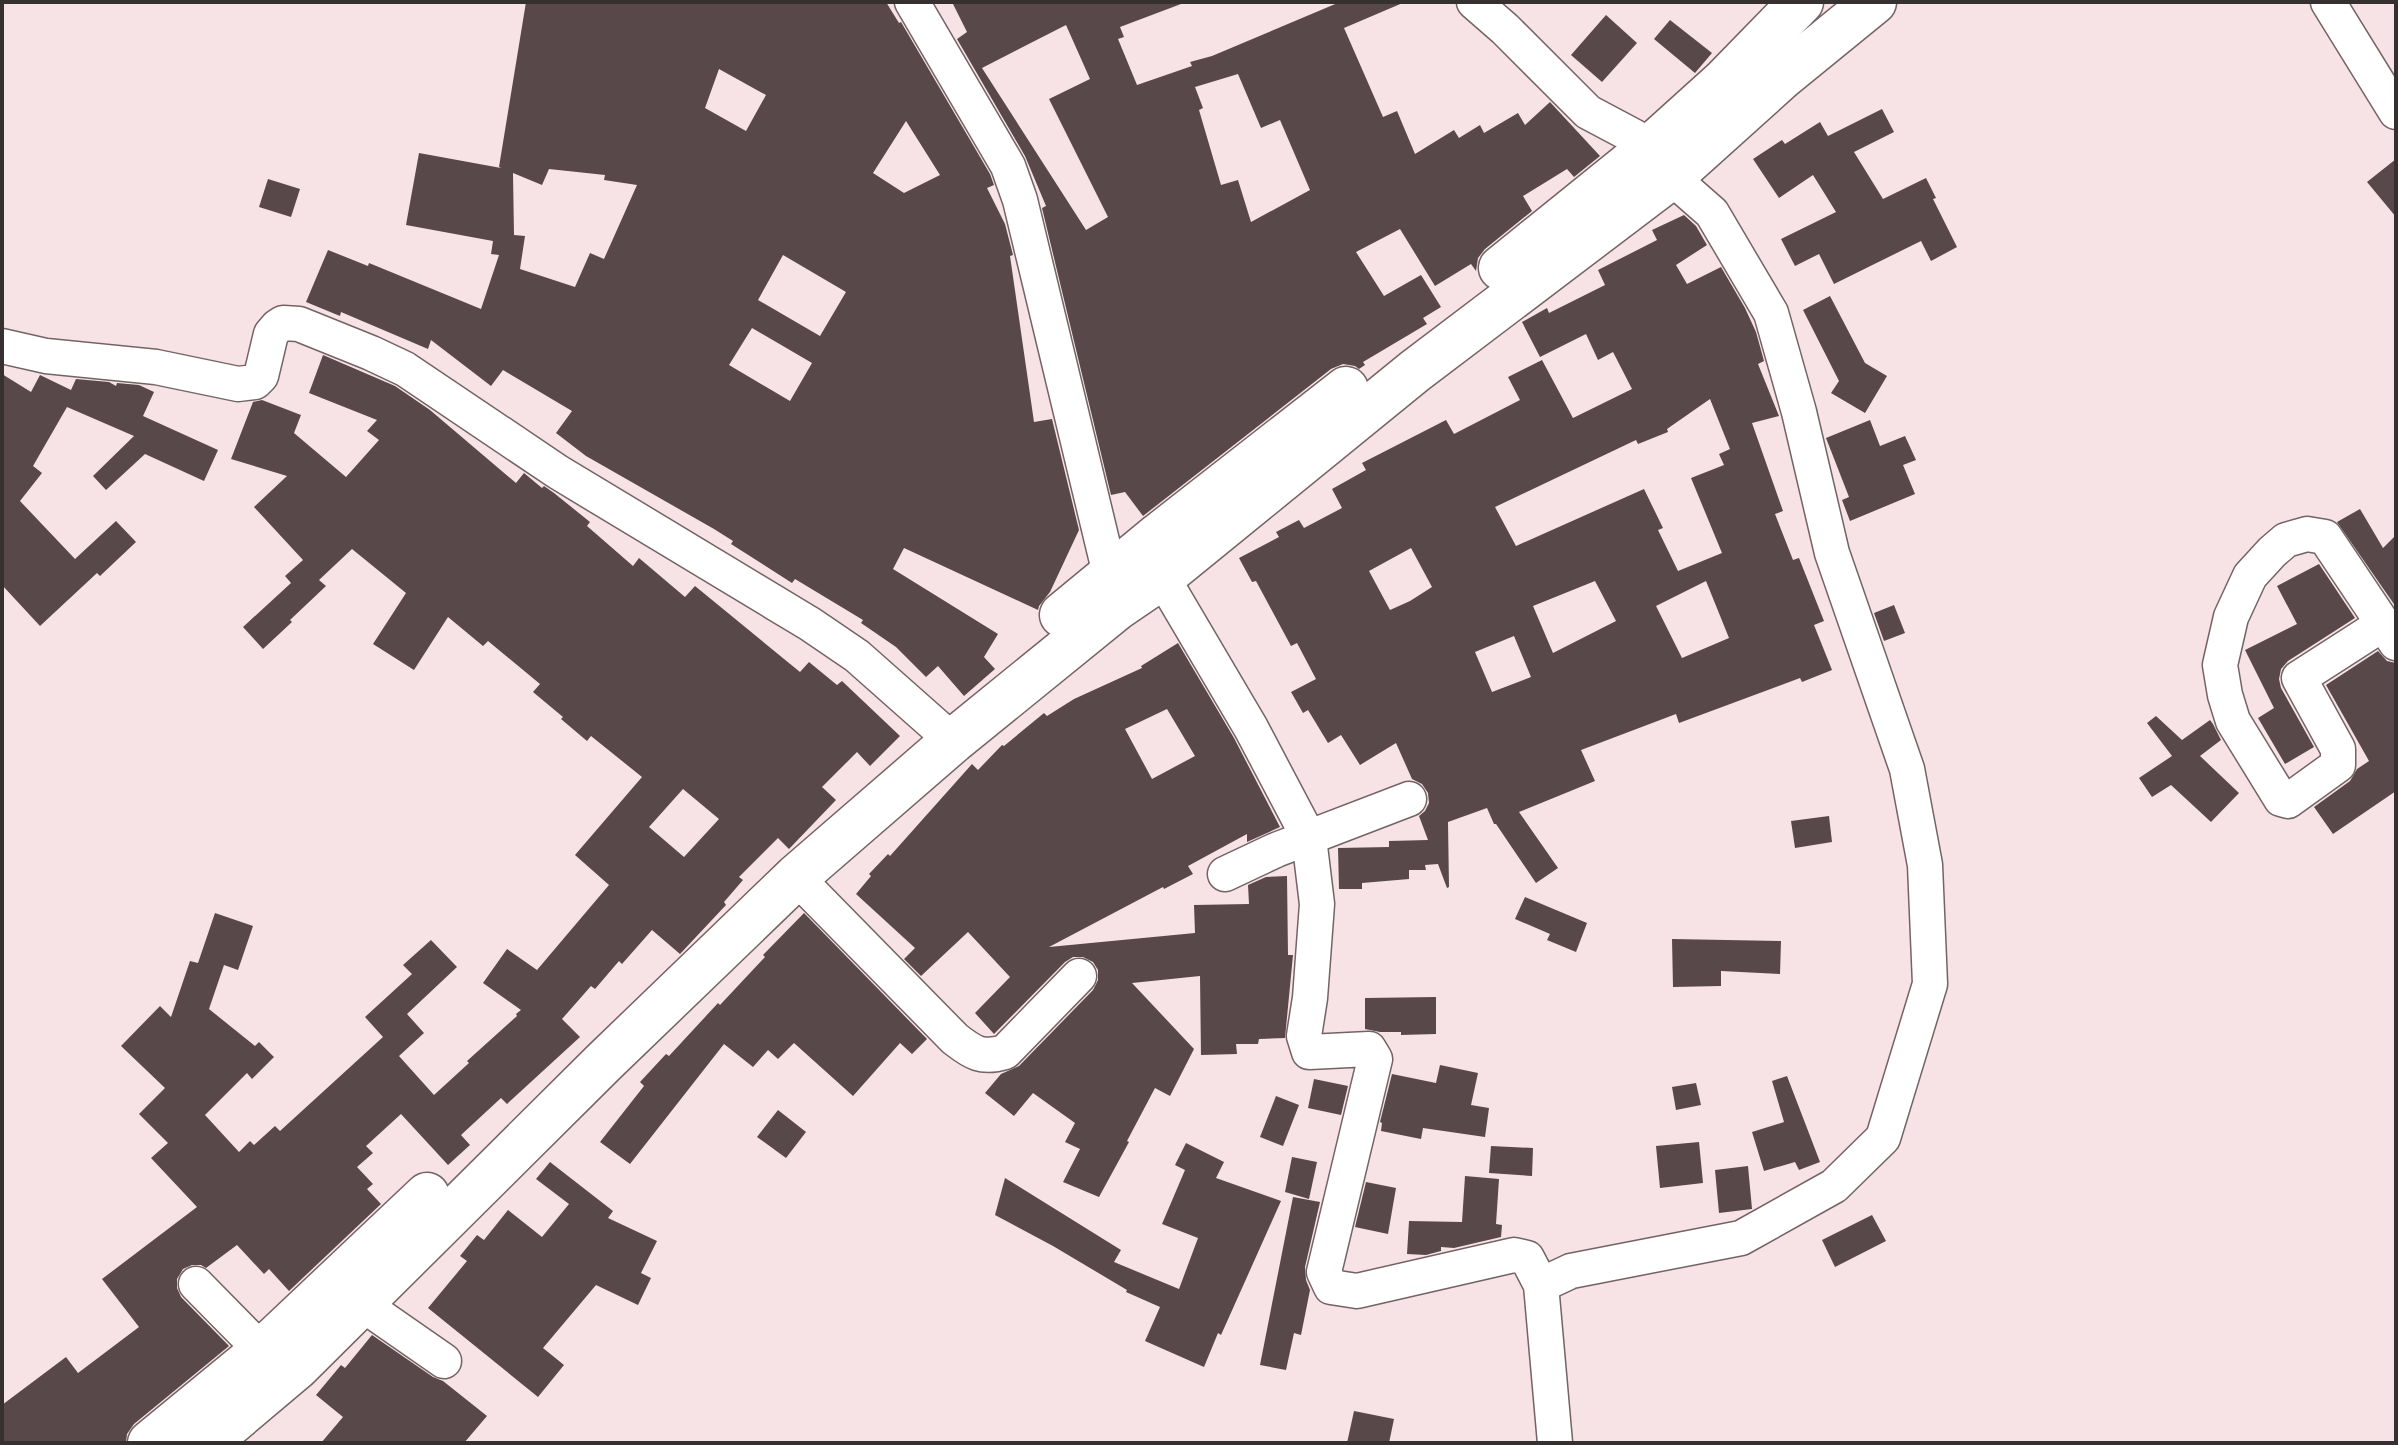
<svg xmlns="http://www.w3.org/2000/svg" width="2398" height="1445" font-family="Ubuntu,sans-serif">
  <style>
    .building { fill: #58484a; fill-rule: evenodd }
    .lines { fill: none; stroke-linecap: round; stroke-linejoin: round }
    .minor-casing { stroke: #746365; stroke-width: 37 }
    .major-casing { stroke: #746365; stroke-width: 47 }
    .minor { stroke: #fff; stroke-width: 34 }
    .major { stroke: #fff; stroke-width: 44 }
  </style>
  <rect width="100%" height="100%" fill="#f7e3e5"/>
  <g class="building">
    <path d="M526 2H886L899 23 901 22 990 174 994 185 987 188 1005 224 1013 255 1010 256 1034 422 1052 419 1079 530 1050 592 1039 606 1038 610 904 548 893 569 998 634 984 657 995 669 964 696 938 666 926 677 896 647 861 623 863 620 795 579 792 583 731 544 733 541 714 529 586 456 556 433 572 411 503 370 491 386 431 340 428 349 341 312 340 316 306 302 328 250 368 266 369 263 481 309 499 255 491 254 493 241 406 225 419 153 501 168 499 167ZM719 69 766 95 746 131 705 108ZM906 121 940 175 904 193 873 173ZM549 169 605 175 604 180 637 185 604 259 590 253 575 287 520 269 525 236 514 235 513 173 542 185ZM783 255 846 292 820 336 758 300ZM752 328 812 363 790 401 729 365Z"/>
    <path d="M952 2H1180L1181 4 1120 27 1124 37 1118 39 1137 85 1192 66 1190 62 1212 56 1340 2H1405L1344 28 1383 117 1397 111 1415 154 1454 130 1459 138 1480 125 1484 133 1518 113 1525 125 1550 102 1600 156 1574 177 1567 169 1523 196 1532 211 1485 249 1478 258 1476 271 1471 264 1435 286 1400 229 1356 252 1384 296 1421 275 1441 307 1423 318 1427 324 1363 362 1365 365 1359 369 1355 366 1343 364 1331 369 1143 516 1125 492 1111 495 1042 208 1046 206 1025 156 957 39 967 32ZM1066 25 1090 79 1049 99 1108 217 1086 230 982 68ZM1238 74 1261 128 1280 120 1310 190 1251 222 1238 180 1221 185 1199 110 1203 108 1195 87Z"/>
    <path d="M1606 15 1637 43 1602 82 1571 55Z"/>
    <path d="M1670 20 1712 53 1695 73 1654 39Z"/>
    <path d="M1882 109 1894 132 1854 152 1883 199 1926 178 1936 198 1933 199 1957 247 1931 261 1921 241 1834 284 1819 254 1795 266 1781 239 1836 212 1813 175 1779 198 1753 159 1782 140 1785 144 1820 122 1828 136Z"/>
    <path d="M2396 159V217L2367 182Z"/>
    <path d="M268 179 300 189 291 217 259 207Z"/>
    <path d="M1684 215 1696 226 1707 245 1676 265 1687 284 1721 267 1745 308 1756 332 1764 361 1758 364 1779 416 1752 423 1783 511 1775 514 1793 560 1799 558 1824 621 1814 625 1832 670 1802 682 1800 678 1679 723 1676 714 1581 750 1595 781 1519 812 1558 868 1536 883 1496 824H1494L1487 808 1448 822 1449 887 1447 888 1438 864 1425 865 1426 870H1409V879L1362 883V889H1339L1338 848 1389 847V841L1428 840 1419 816 1425 811 1429 803 1428 793 1422 784 1412 779 1396 743 1360 765 1341 735 1328 743 1308 710 1303 713 1291 692 1316 679 1297 643 1291 646 1256 581 1252 582 1239 558 1279 537 1276 532 1299 520 1304 528 1342 508 1332 489 1366 470 1362 463 1446 420 1454 434 1520 400 1508 377 1542 360 1573 418 1632 389 1613 352 1598 360 1586 334 1540 357 1522 322 1547 308 1549 313 1605 285 1598 270 1657 240 1652 230ZM1710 399 1730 449 1719 454 1724 465 1691 478 1722 553 1678 571 1658 530 1663 528 1644 489 1516 546 1495 507 1636 440 1638 444 1668 432 1667 429ZM1411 548 1432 587 1410 601 1390 610 1369 571ZM1595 581 1616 621 1553 653 1533 606ZM1706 581 1729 638 1682 658 1656 606ZM1514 636 1531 677 1492 692 1475 652Z"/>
    <path d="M1830 296 1865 363 1887 376 1865 413 1831 393 1839 381 1803 310Z"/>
    <path d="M323 355 395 386 430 410 516 483 524 473 542 488 544 486 554 493 590 522 587 526 633 566 639 558 685 597 695 586 800 672 809 662 837 685 842 681 900 736 870 766 857 752 822 787 836 800 789 849 778 838 739 877 743 880 724 902 726 905 680 954 652 930 622 964 619 961 595 989 591 986 562 1019 580 1037 507 1104 501 1098 461 1135 470 1145 448 1165 401 1114 366 1146 373 1153 357 1167 373 1184 367 1189 381 1204 289 1291 269 1269 264 1274 237 1245 206 1268 201 1265H192L183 1269 177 1279V1288L181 1297 229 1346 134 1424 127 1434 126 1443H2V1405L66 1357 78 1373 139 1327 102 1279 197 1207 151 1158 168 1143 139 1114 165 1088 121 1046 160 1006 171 1017 190 961 198 963 215 913 253 926 238 970 224 965 209 1009 255 1046 259 1042 274 1057 252 1079 247 1073 205 1115 239 1152 250 1141 254 1145 275 1126 280 1131 383 1037 365 1017 412 974 403 965 431 940 457 967 407 1014 424 1033 399 1056 434 1095 469 1063 467 1061 517 1016 516 1014 521 1010 483 983 507 949 537 970 609 885 575 855 642 777 591 736 587 741 561 719 563 717 533 692 540 684 488 641 483 646 448 617 414 670 373 644 406 593 352 549 319 580 326 586 290 620 292 622 263 649 243 627 291 583 285 576 303 560 254 507 287 476 231 459 253 402 262 400 301 415 294 433 346 477 379 440 367 431 377 420 309 393ZM683 789 719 819 684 857 649 827Z"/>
    <path d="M2 374 31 392 40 375 71 390 76 379 109 382 116 386 117 383 139 385 154 392 143 416 218 450 204 481 145 454 106 490 93 476 134 436 67 407 33 466 42 473 20 501 75 559 116 521 136 542 100 576 97 573 40 626 2 585Z"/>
    <path d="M1870 420 1880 446 1905 436 1916 460 1903 465 1915 494 1850 521 1842 500 1849 497 1826 438Z"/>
    <path d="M2360 509 2383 548 2396 535V607L2337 522Z"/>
    <path d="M2319 564 2355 618 2288 661 2281 669 2279 679 2281 688 2314 747 2285 764 2258 718 2274 708 2245 650 2297 624 2277 586Z"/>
    <path d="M1894 605 1905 633 1884 641 1874 613Z"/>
    <path d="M1178 643 1234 738 1280 827 1247 842V834L1188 866 1193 874 1164 889 1163 887 1049 947 1195 933 1194 905 1249 904 1248 885 1266 877 1287 876 1288 955H1293L1285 1038 1259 1039 1258 1044H1236L1237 1054 1201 1055 1200 976 1132 983 1194 1049 1170 1096 1155 1088 1127 1141 1129 1142 1099 1197 1063 1182 1080 1149 1065 1142 1075 1123 1033 1093 1014 1116 985 1093 1001 1074 1019 1066 1093 990 1098 980V970L1093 962 1083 957H1073L1065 962 994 1034 975 1013 1010 977 968 932 921 976 904 959 915 948 856 894 871 876 869 874 888 854 890 856 972 764 978 770 1002 745 1004 746 1044 713 1047 716 1074 699 1142 668 1141 666ZM1167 709 1195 756 1152 779 1125 729Z"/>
    <path d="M2378 651 2387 661 2396 663V791L2333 834 2314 807 2350 781 2357 769 2369 761 2326 685Z"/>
    <path d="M2156 716 2182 740 2210 720 2213 724 2221 740 2200 756 2239 793 2211 822 2171 785 2152 797 2139 778 2172 756 2147 723Z"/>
    <path d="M1829 816 1832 842 1795 848 1791 821Z"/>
    <path d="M1525 897 1587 923 1576 952 1547 940 1550 934 1515 919Z"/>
    <path d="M804 913 927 1039 912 1054 900 1043 853 1096 794 1043 778 1059 768 1050 753 1067 724 1044 630 1164 600 1142 644 1086 640 1082 666 1054 669 1056 718 1003 720 1005 765 957 763 955Z"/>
    <path d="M1672 939 1781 941 1780 974 1721 971V986L1673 987Z"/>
    <path d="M1436 997V1034L1401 1035V1032H1380L1365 1029V998Z"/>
    <path d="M1440 1065 1478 1073 1471 1105 1489 1108 1485 1137 1423 1128 1421 1139 1381 1131 1382 1123 1380 1122 1392 1074 1436 1083Z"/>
    <path d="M1787 1076 1820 1162 1799 1170 1795 1162 1764 1171 1752 1132 1784 1122 1772 1081Z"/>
    <path d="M1314 1079 1348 1086 1341 1115 1308 1108Z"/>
    <path d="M1696 1083 1701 1105 1676 1110 1672 1087Z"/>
    <path d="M1276 1096 1299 1105 1283 1146 1260 1137Z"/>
    <path d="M778 1110 806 1132 786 1158 757 1137Z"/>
    <path d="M1699 1142 1703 1183 1660 1188 1656 1146Z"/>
    <path d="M1186 1143 1224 1162 1216 1178 1281 1201 1221 1335 1218 1333 1204 1367 1145 1341 1160 1307 1126 1292 1127 1290 1053 1246 995 1215 1005 1178 1121 1250 1114 1262 1179 1289 1198 1238 1162 1224 1185 1170 1175 1165Z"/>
    <path d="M1491 1146 1533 1148 1532 1176 1489 1173Z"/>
    <path d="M1292 1157 1317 1162 1309 1199 1285 1192Z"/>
    <path d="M550 1162 613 1211 608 1218 657 1241 641 1273 651 1278 638 1305 596 1285 543 1348 564 1365 538 1397 428 1308 467 1261 460 1256 477 1235 484 1240 508 1210 542 1237 569 1204 536 1179Z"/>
    <path d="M1748 1166 1752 1209 1719 1213 1715 1170Z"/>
    <path d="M1465 1176 1499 1179 1496 1224 1502 1225 1501 1237 1454 1248 1441 1247V1251L1426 1255 1407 1254 1409 1221 1462 1222Z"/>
    <path d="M1366 1182 1396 1188 1388 1234 1355 1227Z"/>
    <path d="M1293 1197 1320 1202 1305 1267 1306 1280 1310 1290 1301 1335 1294 1333 1286 1370 1260 1365Z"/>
    <path d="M1872 1215 1886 1241 1835 1267 1822 1240Z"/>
    <path d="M372 1335 433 1377 443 1381 487 1416 464 1443H321L343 1417 316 1395 341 1365 345 1368Z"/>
    <path d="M1354 1411 1394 1419 1389 1443H1347Z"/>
  </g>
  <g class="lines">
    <g class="minor-casing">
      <g id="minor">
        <path d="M912 2 1008 166 1020 200 1115 595"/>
        <path d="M1474 2 1505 29 1588 112 1652 146"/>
        <path d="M2328 2 2396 112"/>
        <path d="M2 346 46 356 156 367 238 384 255 382 261 376 271 334 277 327 283 323 299 324 371 353 405 369 558 472 810 624 857 656 953 741"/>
        <path d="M1162 577 1251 728 1309 838 1317 904 1310 998 1304 1036 1309 1052 1369 1049 1375 1059 1324 1272 1331 1287 1357 1291 1514 1255 1527 1258 1541 1285 1555 1443"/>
        <path d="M2383 624 2299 678 2338 749V765L2288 801 2281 799 2233 721 2225 695 2220 665 2231 617 2250 576 2272 552 2286 540 2307 534 2325 537 2396 643"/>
        <path d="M1225 874 1276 850 1409 799"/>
        <path d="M796 877 955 1039C973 1053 982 1059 1005 1052L1079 976"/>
        <path d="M196 1284 262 1351"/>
        <path d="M1541 1285 1571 1271 1741 1238 1834 1186 1883 1138 1930 984 1925 865 1907 769 1832 553 1799 412 1771 313 1712 213 1671 177"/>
        <path d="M362 1304 444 1361"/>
      </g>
    </g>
    <g class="major-casing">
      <g id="major">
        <path d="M1501 268 1652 146 1724 81 1801 2"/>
        <path d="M1062 615 1159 535 1346 389"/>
        <path d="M150 1443 262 1351 427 1195"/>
        <path d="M207 1443 297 1367 604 1062 796 877 953 741 1118 607 1162 577 1415 371 1671 177 1782 77 1874 2"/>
      </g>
    </g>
    <use href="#minor" class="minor"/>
    <use href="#major" class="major"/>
  </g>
  <rect width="2398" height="1445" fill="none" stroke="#373030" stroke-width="8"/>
</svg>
